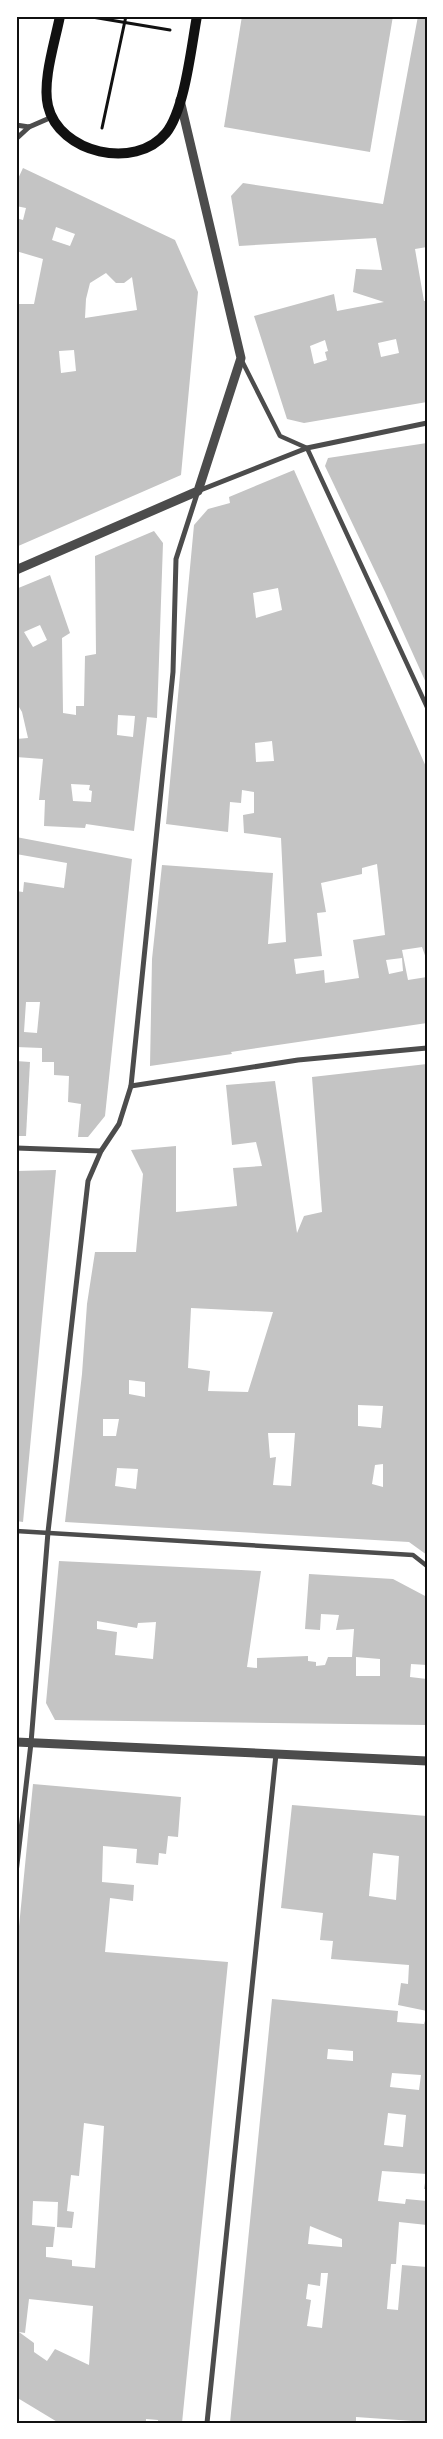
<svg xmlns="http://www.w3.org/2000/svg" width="443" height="2439" font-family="Barlow,sans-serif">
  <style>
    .building { fill: #c4c4c4; fill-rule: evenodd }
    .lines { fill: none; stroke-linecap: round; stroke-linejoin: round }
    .path { stroke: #111; stroke-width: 3 }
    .pedestrian { stroke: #4c4c4c; stroke-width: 4.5 }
    .minor { stroke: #4c4c4c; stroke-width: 5 }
    .tertiary { stroke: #4c4c4c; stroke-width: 9 }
    .secondary { stroke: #111; stroke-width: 10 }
    .neatline { fill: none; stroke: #111; stroke-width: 2 }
  </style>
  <rect width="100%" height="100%" fill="#fff"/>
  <g class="building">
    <path d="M242 16H393L370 152 224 127Z"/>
    <path d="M418 16 427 18V247L415 249 424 301H427V402L304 423 287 419 254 316 334 294 337 311 384 302 353 292 356 269 382 270 376 238 239 246 231 196 243 183 383 204ZM396 339 399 353 381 357 378 343ZM325 340 328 351 325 352 327 360 314 364 310 346Z"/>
    <path d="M23 168 175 240 198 292 181 475 16 547V304H34L43 259 16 251V218L23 220 26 208 16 206V183ZM56 227 75 234 70 246 52 240ZM106 273 116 283H124L132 277 137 310 85 318 86 299 90 283ZM74 350 76 371 61 373 59 351Z"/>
    <path d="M427 443V685L385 592 325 466 328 458Z"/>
    <path d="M294 470 427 769V961L422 947 402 950 408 980 427 977V1023L231 1052 232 1054 150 1066 152 959 162 865 273 873 268 944 286 942 281 838 244 833 243 815 254 813V792L242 790 241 803 230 802 228 832 166 824 194 525 208 509 230 503 229 497ZM278 588 282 610 256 618 253 593ZM272 741 274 761 256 762 255 743ZM377 864 385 935 353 940 359 978 325 983 324 970 296 974 294 959 322 956 317 913 326 912 321 883 362 874V868ZM402 958 403 971 389 974 386 960Z"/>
    <path d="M154 531 163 543 157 718 147 717 134 831 86 824 85 828 44 826 45 800H39L43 759 16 757V739L28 738 22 712 16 702V589L50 575 70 633 62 638 63 713 76 715V706H84L85 656 96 654 95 556ZM40 625 47 640 33 647 24 632ZM118 715 135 716 133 737 117 735ZM71 784 90 785 89 790 92 791 91 802 73 801Z"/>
    <path d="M16 837 132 859 105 1116 88 1137H78L81 1104 68 1102 69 1076 54 1075V1062H42V1048L16 1047V891L23 892 24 882 64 888 67 863 16 854ZM26 1002H40L37 1033 24 1032Z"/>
    <path d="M16 1061 30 1062 26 1136H16Z"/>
    <path d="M427 1064V1555L409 1542 65 1522 82 1374 87 1304 95 1252H136L143 1174 131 1150 176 1146V1212L237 1206 233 1168 262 1166 256 1142 232 1145 226 1085 275 1081 297 1233 304 1216 322 1212 312 1077ZM191 1308 273 1312 248 1392 208 1391 210 1371 188 1368ZM129 1380 145 1382V1397L129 1394ZM358 1405 383 1406 381 1428 358 1426ZM103 1419H119L116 1436H103ZM268 1433H295L291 1486 273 1485 276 1457 270 1458ZM383 1464V1487L372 1484 375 1465ZM117 1468 138 1469 136 1489 115 1486Z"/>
    <path d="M56 1170 23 1522 16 1521V1171Z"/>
    <path d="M16 1556H19L18 1569H16Z"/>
    <path d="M59 1561 261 1571 247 1667 257 1668V1658L308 1656V1661L316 1662V1666L325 1665 328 1657H352L354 1629 336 1630 339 1615 321 1614 320 1630 305 1629 309 1574 393 1579 427 1597V1665L411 1664 410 1677 427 1679V1725L55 1720 46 1703ZM97 1621 137 1628 138 1623 156 1622 153 1659 115 1655 117 1632 97 1629ZM356 1657 380 1659V1676H356Z"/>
    <path d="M33 1784 181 1797 178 1837 168 1836 166 1854 159 1853 158 1865 136 1863 137 1849 103 1846 102 1882 134 1885 133 1901 110 1898 105 1952 228 1962 182 2423H158V2420L146 2419V2423H59L16 2397V1957ZM84 2123 104 2126 95 2268 72 2266V2260L46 2257V2247H53L55 2227 32 2225 33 2201 58 2202 57 2227 72 2228 74 2212 67 2211 71 2175 79 2176ZM29 2299 93 2306 89 2365 55 2349 47 2361 34 2352V2343L19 2332 25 2333Z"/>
    <path d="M292 1805 427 1816V2011L398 2005 401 1983 408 1984 409 1965 331 1959 333 1941 320 1940 323 1913 281 1908ZM373 1853 399 1856 396 1900 369 1896Z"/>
    <path d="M272 1999 398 2011 397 2022 424 2024 427 2014V2174L382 2171 378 2201 405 2204 406 2199 427 2201V2225L399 2222 396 2264H391L387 2309 398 2310 402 2265 427 2267V2422L356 2417V2423H230ZM328 2049 353 2051V2061L327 2059ZM392 2073 421 2075 419 2090 390 2087ZM388 2113 406 2115 403 2147 384 2145ZM310 2226 342 2239V2247L308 2244ZM321 2273H328L322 2328 307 2326 311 2300 306 2299 308 2284 320 2286Z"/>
    <path d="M426 2177H427V2189H424Z"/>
  </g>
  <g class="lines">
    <g class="path">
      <path d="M86 16 170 30"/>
      <path d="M102 128 126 16"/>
    </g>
    <g class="pedestrian">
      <path d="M241 359 280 436 307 448 427 707"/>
      <path d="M16 1531 413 1555 427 1566"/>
    </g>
    <g class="minor">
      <path d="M16 125 29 127 52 117"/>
      <path d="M16 139 29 127"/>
      <path d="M131 1086 298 1060 427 1048"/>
      <path d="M16 1148 101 1151"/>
      <path d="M16 1873 31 1743 48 1532 88 1181 101 1151 119 1124 131 1086 173 672 176 559 198 491 307 448 427 423"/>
      <path d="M207 2423 276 1754"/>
    </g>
    <g class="tertiary">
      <path d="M16 570 198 491 241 358 180 100"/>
      <path d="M16 1742 427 1761"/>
    </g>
    <path class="secondary" d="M60 16C55 42 42 81 48 106 59 153 135 171 166 133 185 109 191 48 197 16"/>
  </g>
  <rect width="443" height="2439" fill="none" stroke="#ffffff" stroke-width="35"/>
  <rect x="18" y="18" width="408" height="2404" class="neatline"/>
</svg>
